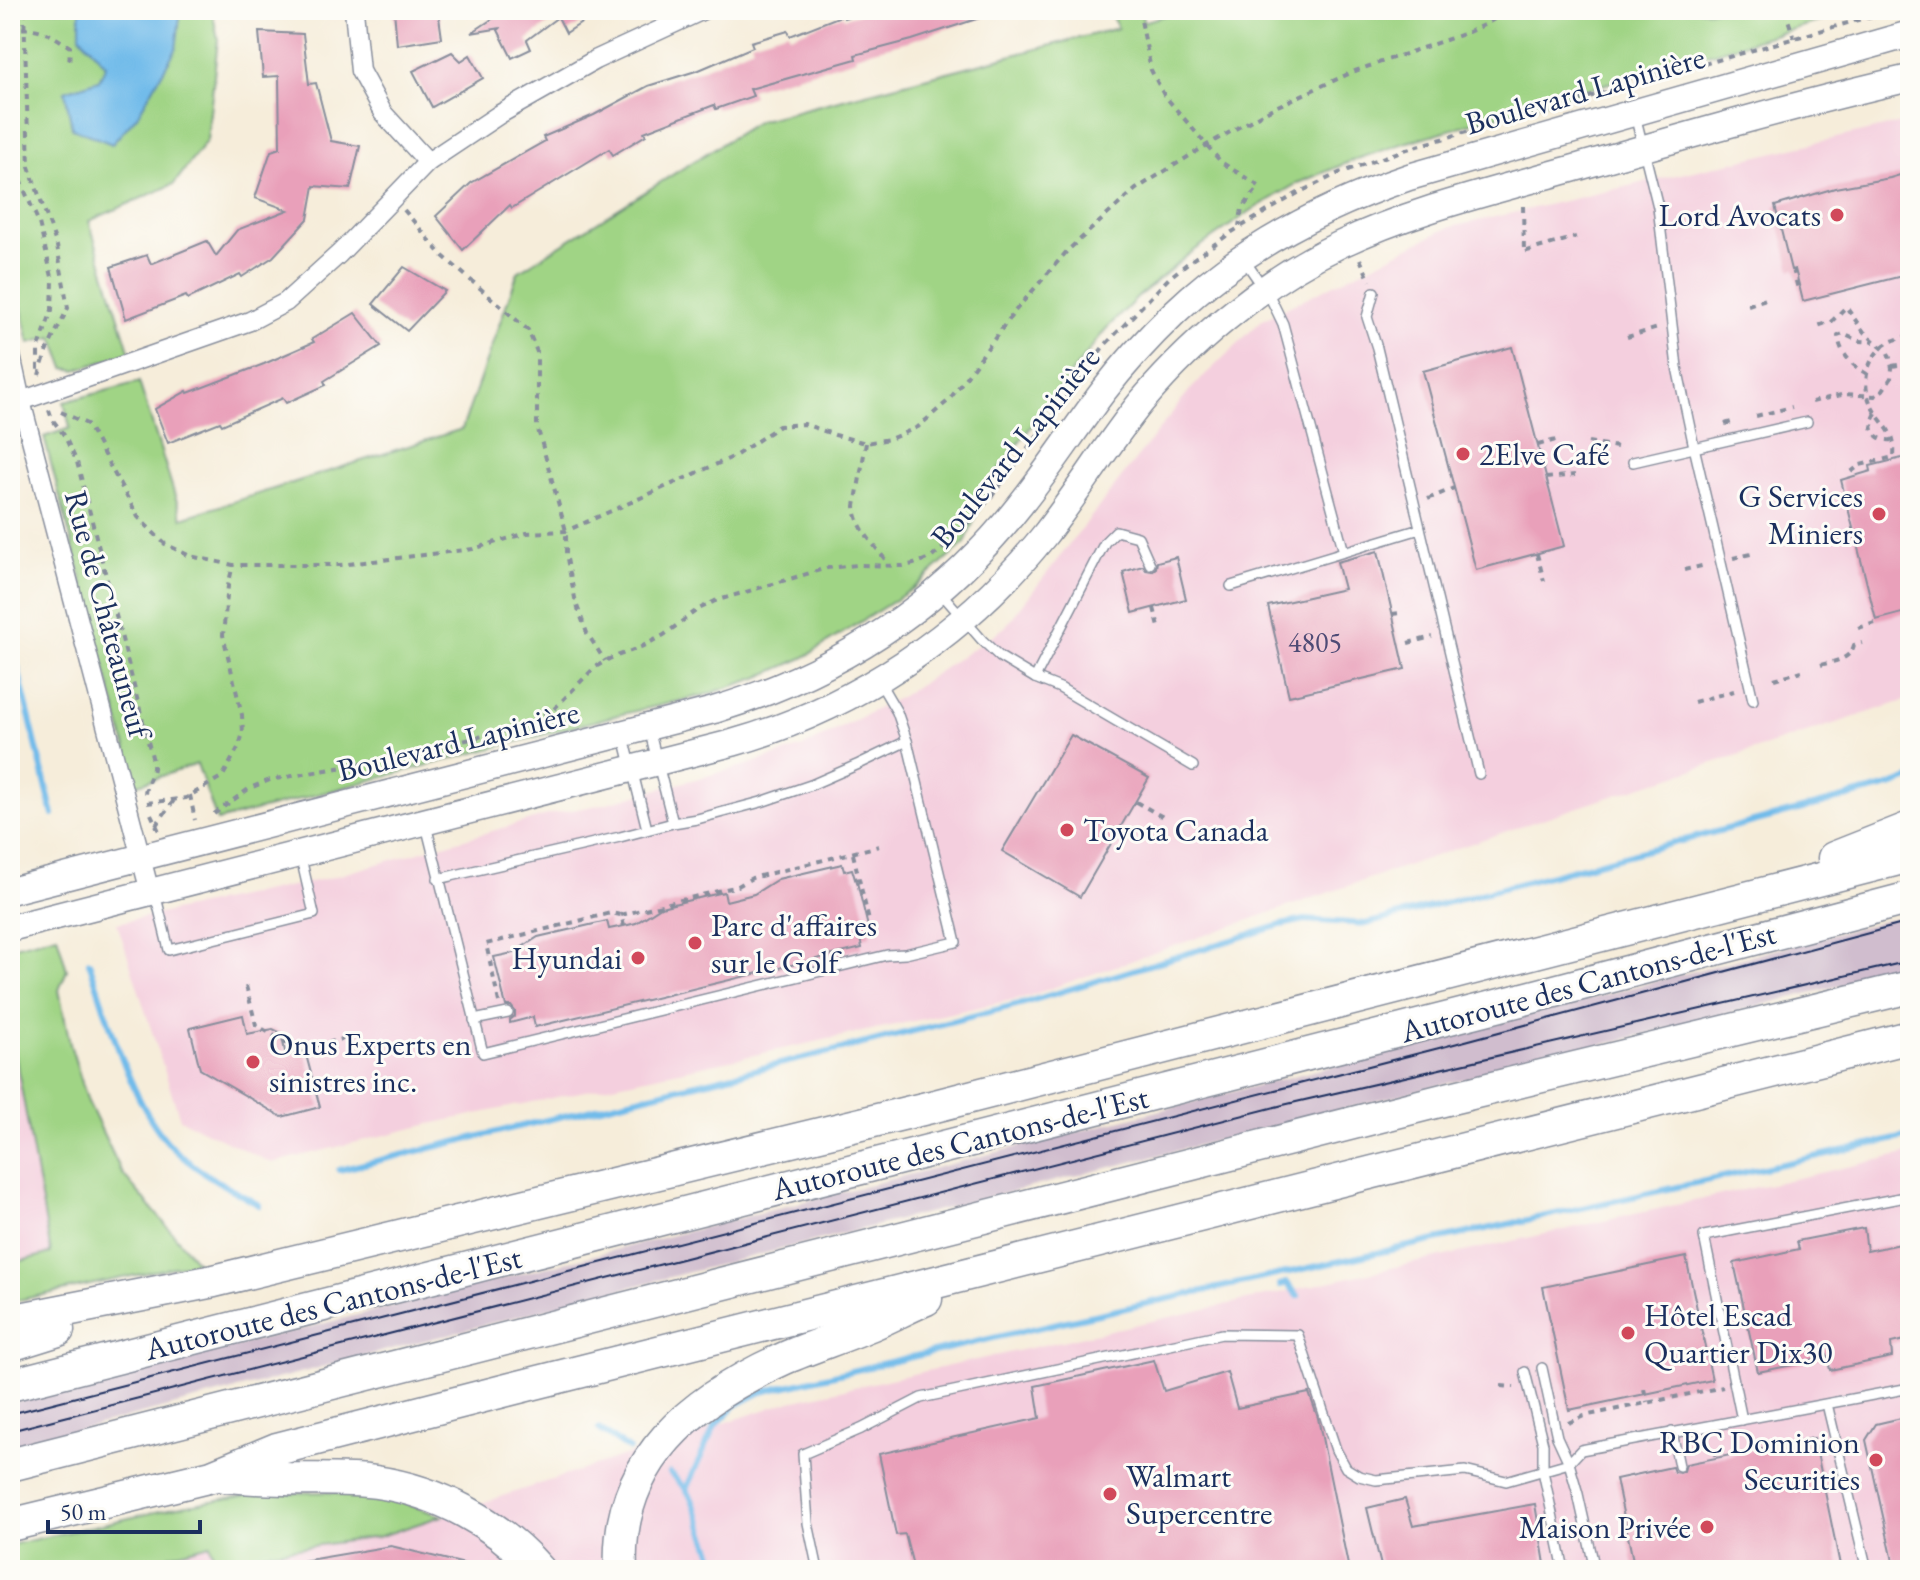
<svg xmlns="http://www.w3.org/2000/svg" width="1920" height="1580" font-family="'EB Garamond',serif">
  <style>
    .built { fill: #f4cfde }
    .industrial { fill: #d0bdce }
    .green { fill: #a0d485; stroke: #5e8272; stroke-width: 2 }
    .water { fill: #71bbea; stroke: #4675a4; stroke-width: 2 }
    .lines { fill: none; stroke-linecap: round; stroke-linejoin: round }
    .stream { stroke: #71bbea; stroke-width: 6 }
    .building { fill: #e9a0ba }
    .lane-casing { stroke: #888e9c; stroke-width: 12 }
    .street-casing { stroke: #888e9c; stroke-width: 21 }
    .secondary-casing { stroke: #888e9c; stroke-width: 29 }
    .highway-casing { stroke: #888e9c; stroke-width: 35 }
    .path { stroke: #888e9c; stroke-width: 4; stroke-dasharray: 6 6; stroke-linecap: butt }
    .lane { stroke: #fff; stroke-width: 9 }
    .street { stroke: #fff; stroke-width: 18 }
    .secondary { stroke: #fff; stroke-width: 26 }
    .highway { stroke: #fff; stroke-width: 32 }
    .tram { stroke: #1b2f5e; stroke-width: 2 }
    .poi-dot { fill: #d1495b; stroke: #fdfcf7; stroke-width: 3 }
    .labels { text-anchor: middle; stroke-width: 6; stroke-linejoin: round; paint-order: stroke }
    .number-label { font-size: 28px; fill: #4e4b75 }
    .street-label { font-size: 32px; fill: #1b2f5e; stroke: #fdfcf7 }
    .poi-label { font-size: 32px; fill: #1b2f5e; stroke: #fdfcf7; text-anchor: start }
  </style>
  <rect width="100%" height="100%" fill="#fdfcf7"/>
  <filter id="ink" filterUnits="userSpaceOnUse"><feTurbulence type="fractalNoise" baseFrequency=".0125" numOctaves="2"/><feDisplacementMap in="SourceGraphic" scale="16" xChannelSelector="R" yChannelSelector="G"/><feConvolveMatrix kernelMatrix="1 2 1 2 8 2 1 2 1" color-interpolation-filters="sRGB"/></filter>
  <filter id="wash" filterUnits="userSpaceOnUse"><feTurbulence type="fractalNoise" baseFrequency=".006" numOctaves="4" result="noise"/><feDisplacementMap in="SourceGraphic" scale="32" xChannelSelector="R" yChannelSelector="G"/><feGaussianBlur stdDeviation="1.8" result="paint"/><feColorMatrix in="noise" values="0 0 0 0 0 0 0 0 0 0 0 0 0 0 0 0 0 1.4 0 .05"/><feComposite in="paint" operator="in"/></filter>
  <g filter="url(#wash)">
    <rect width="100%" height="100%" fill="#f6edda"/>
    <g class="built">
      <path d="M1910 121V699L1536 821 1026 997 430 1124 272 1163 180 1119 117 923 329 878 551 814 604 804 743 766 803 747 902 696 1005 627 1189 391 1262 320 1447 228Z"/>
      <path d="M10 1026 51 1253 10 1264Z"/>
      <path d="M1910 1153V1570H249L263 1567 260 1553 378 1537 791 1401Z"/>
      <path d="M210 1543 217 1570H167L169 1555Z"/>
    </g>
    <path class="industrial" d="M1910 914V968L646 1283 10 1448V1403L662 1238 1419 1044Z"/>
    <g class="green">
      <path d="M10 10H212L218 39 207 140 174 184 89 221 130 353 76 370 65 368 53 337 29 343 10 256Z"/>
      <path d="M1108 10H1142L1143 22 1183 10H1858L1401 144 1354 160 1298 183 1252 210 1188 255 1140 295 1106 329 1053 397 990 482 965 543 914 588 803 658 757 678 705 695 614 716 217 821 197 764 136 785 44 437 70 428 64 402 139 382 182 518 462 429 518 272 758 121 1118 28Z"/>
      <path d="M57 935 67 970 59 990 70 1044 88 1102 122 1173 197 1262 10 1302V1264L51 1253 10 1026V947Z"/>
      <path d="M323 1492 384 1496 442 1516 378 1537 260 1553 263 1567 249 1570H217L210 1544 169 1555 167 1570H10V1545L182 1506 254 1494Z"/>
    </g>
    <path class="water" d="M80 10H181L176 49 137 116 112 144 72 128 65 91 99 80 106 65 80 36Z"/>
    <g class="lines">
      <g class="stream">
        <path d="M10 636 53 815"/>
        <path d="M89 962C109 1019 130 1104 172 1147 197 1172 228 1187 259 1205"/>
        <path d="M339 1170 846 1048 1024 1003 1281 925 1305 920 1366 924 1897 784 1910 779"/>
        <path d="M1280 1285 1287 1283 1298 1296"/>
        <path d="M599 1429 629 1449"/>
        <path d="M670 1473 686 1489 692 1499 719 1570"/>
        <path d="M686 1489 715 1426 736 1405 761 1392 1062 1322 1910 1136"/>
      </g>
    </g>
    <g id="blocks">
      <g class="building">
        <path d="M394 10H438L442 38 397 45Z"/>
        <path d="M506 10H601L566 33 558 17 527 40 531 49 512 58 498 30 501 28 471 33Z"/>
        <path d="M870 10H995V13L912 40 855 55 856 59 750 89 753 96 716 109 714 105 644 132 646 135 613 155 609 149 512 208 510 205 463 250 436 216 471 183 545 141 543 137 594 115 648 86 699 70 753 47 751 42 788 31 790 36 843 15 844 18Z"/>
        <path d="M259 32 303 34 309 84 316 83 331 141 360 146 350 189 314 186 308 219 273 257 242 277 240 274 188 299 186 296 126 319 111 267 147 255 151 264 207 241 216 256 237 230 288 210 255 198 271 151 280 148 279 76 263 77Z"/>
        <path d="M452 52 461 61 470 55 483 78 432 107 413 71Z"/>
        <path d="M1910 172V274L1803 301 1795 269 1791 270 1775 206 1835 188 1890 178Z"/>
        <path d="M404 267 445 291 407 331 373 304Z"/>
        <path d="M355 313 381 346 324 381 326 385 286 403 283 398 222 425 220 422 168 443 155 409 187 391 188 393 264 364 314 342 312 339Z"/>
        <path d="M1512 347 1564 546 1476 570 1423 371Z"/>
        <path d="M1910 456V611L1876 620 1841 480 1871 471 1870 466Z"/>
        <path d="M1378 551 1405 669 1289 696 1268 606 1344 589 1337 562Z"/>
        <path d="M1176 557 1186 599 1133 613 1123 572 1143 566 1146 570 1152 571 1156 568 1157 562Z"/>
        <path d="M1071 735 1149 778 1080 897 1002 851Z"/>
        <path d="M842 864 844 871 852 869 855 879 856 878 870 935 860 938 862 948 535 1027 533 1017 510 1023V1020L515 1016V1011L511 1006H506L494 957 513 953 538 937 607 921 609 929 624 926 636 923 661 907 724 892 726 901 754 894 778 879Z"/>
        <path d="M243 1015 247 1034 273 1029 281 1033 286 1056 305 1051 320 1107 282 1117 200 1069 190 1028Z"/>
        <path d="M1864 1228 1867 1251 1910 1242V1339L1891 1343 1892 1357 1830 1370 1827 1355 1798 1364 1758 1372 1734 1263 1799 1249 1797 1241Z"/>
        <path d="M1686 1257 1712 1380 1569 1410 1543 1287Z"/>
        <path d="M1154 1360 1164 1391 1227 1372 1237 1408 1309 1393 1318 1418 1349 1570H914L905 1534 896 1535 879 1454 1040 1418 1035 1386Z"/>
        <path d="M1910 1416V1570H1895L1866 1440 1876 1424Z"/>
        <path d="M1814 1438 1841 1570H1635L1616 1479 1672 1467 1674 1472 1680 1473 1684 1471 1686 1464Z"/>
        <path d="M1405 1499 1413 1526 1535 1504 1546 1570H1382L1367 1508Z"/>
        <path d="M391 1546 465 1564 464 1570H303L302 1561Z"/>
      </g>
    </g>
  </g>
  <g filter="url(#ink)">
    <use href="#blocks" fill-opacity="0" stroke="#888e9c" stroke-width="2"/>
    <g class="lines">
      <g class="lane-casing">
        <g id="lane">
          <path d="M1635 115 1658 207 1677 367 1694 447 1753 700"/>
          <path d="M1245 261 1270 297 1283 324 1344 552"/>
          <path d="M1374 292 1367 317 1377 348 1479 774"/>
          <path d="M1633 462 1807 422"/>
          <path d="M1231 586 1420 529"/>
          <path d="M941 593 982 640 1000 657 1035 678 1060 688 1193 766"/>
          <path d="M1035 678 1105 542 1116 531 1138 537 1150 564"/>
          <path d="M649 729 673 823"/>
          <path d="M624 737 647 829"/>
          <path d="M426 825 483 1053 887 955 905 954 956 942 907 741 897 712 880 683"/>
          <path d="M438 879 620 837 673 823 697 819 761 802 811 785 859 764 907 741"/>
          <path d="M152 894 158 905 169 950 314 914 301 858"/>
          <path d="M474 1020 508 1013"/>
          <path d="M1542 1368 1557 1437 1569 1463 1578 1494 1595 1570"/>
          <path d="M1525 1372 1543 1444V1471L1564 1570"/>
          <path d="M1827 1404 1867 1570"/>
          <path d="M1742 1420 1704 1236 1910 1196"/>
          <path d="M1672 1432 1679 1466"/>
          <path d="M818 1570 808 1523 803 1454 861 1429 921 1398 1222 1334 1298 1335 1336 1450 1346 1468 1359 1476 1376 1480 1465 1471 1506 1481 1569 1463 1581 1450 1910 1388"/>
        </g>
      </g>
      <g class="street-casing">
        <g id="street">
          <path d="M354 10 360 71 383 113 428 162"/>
          <path d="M10 351 21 401 150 892"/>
          <path d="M21 401 250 321 286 302 339 254 428 162 500 114 595 60 703 10"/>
        </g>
      </g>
      <g class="secondary-casing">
        <g id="secondary">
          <path d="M10 891 714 710C837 673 940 607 1020 505 1049 469 1074 430 1102 393 1124 364 1149 337 1175 312 1241 249 1324 206 1409 177L1910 34"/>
          <path d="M10 928 732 743C853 709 964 635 1043 537 1078 493 1107 444 1142 401 1171 367 1203 336 1238 309 1269 284 1303 262 1339 245 1416 208 1502 189 1585 165 1693 134 1801 103 1910 78"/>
        </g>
      </g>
      <g class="highway-casing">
        <g id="highway">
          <path d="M1834 858 1910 828"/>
          <path d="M10 1321 214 1281 931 1107 1910 856"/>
          <path d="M10 1345 58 1330"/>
          <path d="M10 1385 1532 997 1910 898"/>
          <path d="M10 1465 1451 1098 1910 987"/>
          <path d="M224 1476C244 1477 264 1479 285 1479 315 1480 346 1478 376 1482 438 1491 498 1523 539 1570"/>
          <path d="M10 1525 212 1476 277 1449 511 1389 1910 1037"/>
          <path d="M621 1570C615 1460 693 1399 785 1358 813 1346 842 1337 870 1325 889 1317 907 1307 926 1299"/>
        </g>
      </g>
      <g class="path">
        <path d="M24 10 29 167 57 246 68 308 47 350 39 375"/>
        <path d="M1139 10 1151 70 1164 95 1221 162 1259 186 1242 209 1239 226"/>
        <path d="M1785 10 1794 38"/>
        <path d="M10 30C36 25 48 32 70 47L69 66"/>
        <path d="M10 158 39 223 53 281 52 310 38 350V370"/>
        <path d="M1523 206 1524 252 1576 237"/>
        <path d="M404 210 443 256 528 330 537 352V426L566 531V554L576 603 587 633 605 661"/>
        <path d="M1360 259 1370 281"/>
        <path d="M1793 269 1798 289"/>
        <path d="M1748 305 1769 298"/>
        <path d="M1627 337 1658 328"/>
        <path d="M1892 366 1909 363"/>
        <path d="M1867 374C1852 366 1840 353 1838 336L1843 334 1859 341 1874 342"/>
        <path d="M1812 402 1845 394 1875 396 1883 390 1891 378 1892 368 1890 358 1888 353 1864 332 1846 307 1832 321 1815 327"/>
        <path d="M49 410 52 419 64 435 77 462 153 761C155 775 145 782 145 795"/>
        <path d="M61 412 87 424 138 517 165 544 190 556 233 565H340L473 549 527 533 566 531 735 456 779 426 804 424 835 435 866 443 890 439 918 427 949 400 1015 311 1068 250 1136 189 1207 145 1271 109 1355 71 1466 33 1486 24 1510 10"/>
        <path d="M1876 413C1867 429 1875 442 1893 440"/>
        <path d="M1756 416 1792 407"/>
        <path d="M1725 424 1735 421"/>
        <path d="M1588 442 1617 447"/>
        <path d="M866 443 855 506C856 528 874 544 887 562L888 566"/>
        <path d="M1538 445 1556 440"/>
        <path d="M1851 472 1860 465 1894 457C1896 433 1886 429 1875 412 1862 392 1863 365 1881 348 1889 340 1901 339 1910 334"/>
        <path d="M1546 478 1575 475"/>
        <path d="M1428 499 1454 488"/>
        <path d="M1851 529H1854"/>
        <path d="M1803 541 1809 539"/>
        <path d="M1537 554 1544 581"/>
        <path d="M1733 558 1751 554"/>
        <path d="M1684 570 1706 565"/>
        <path d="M1154 608 1159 627"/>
        <path d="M1392 614 1401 613"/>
        <path d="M1858 628 1875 623"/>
        <path d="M1408 643 1432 637"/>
        <path d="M1821 665C1834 661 1850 660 1854 645L1862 643"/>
        <path d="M1774 679 1802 671"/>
        <path d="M1694 702 1734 691"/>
        <path d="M190 795 195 820"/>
        <path d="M1136 802 1163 817"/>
        <path d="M147 803 186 798 223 776 239 746 243 733 242 715 223 635 228 586 233 565"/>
        <path d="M151 814 159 831"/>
        <path d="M214 814 250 788 270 780 394 758 503 731 530 722 554 709 594 668 609 659 641 647 664 635 697 610 715 601 827 568 857 565 903 566 914 564 932 557 950 542 989 500 1104 346 1169 278 1189 262 1232 232 1298 193 1339 173 1407 149 1893 10"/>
        <path d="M156 825 175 799"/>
        <path d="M853 854 869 921"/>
        <path d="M621 915 738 886 752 878 879 846"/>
        <path d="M246 986 256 1025 299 1050 351 1037"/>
        <path d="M499 1002 486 944 611 913 621 915 624 926"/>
        <path d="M1501 1386 1514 1387"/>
        <path d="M1644 1389 1647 1402"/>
        <path d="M1568 1423 1584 1416 1723 1387"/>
        <path d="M1714 1450 1716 1458"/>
      </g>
      <use href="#lane" class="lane"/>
      <use href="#street" class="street"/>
      <use href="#secondary" class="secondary"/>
      <use href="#highway" class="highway"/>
      <g class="tram">
        <path d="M10 1414 1443 1047 1910 922"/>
        <path d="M10 1431 1283 1105 1910 961"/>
      </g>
    </g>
  </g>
  <g class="poi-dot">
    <circle cx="1837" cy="215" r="8"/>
    <circle cx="1463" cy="454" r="8"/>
    <circle cx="1879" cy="514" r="8"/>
    <circle cx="1067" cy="830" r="8"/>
    <circle cx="695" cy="943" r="8"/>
    <circle cx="638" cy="958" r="8"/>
    <circle cx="253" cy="1062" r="8"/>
    <circle cx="1628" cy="1333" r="8"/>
    <circle cx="1876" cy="1460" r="8"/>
    <circle cx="1110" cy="1494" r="8"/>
    <circle cx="1707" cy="1527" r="8"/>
  </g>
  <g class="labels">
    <g class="number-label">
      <text x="1315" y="652">4805</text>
    </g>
    <g class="street-label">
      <text transform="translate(1585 90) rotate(-16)" y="11">Boulevard Lapinière</text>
      <text transform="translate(1015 447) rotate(-51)" y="11">Boulevard Lapinière</text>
      <text transform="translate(108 614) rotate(75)" y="11">Rue de Châteauneuf</text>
      <text transform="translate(458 741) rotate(-14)" y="11">Boulevard Lapinière</text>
      <text transform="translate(1588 982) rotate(-15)" y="11">Autoroute des Cantons-de-l'Est</text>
      <text transform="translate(960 1143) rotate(-14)" y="11">Autoroute des Cantons-de-l'Est</text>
      <text transform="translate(333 1303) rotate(-14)" y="11">Autoroute des Cantons-de-l'Est</text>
    </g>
    <g class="poi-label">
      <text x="1821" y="226" text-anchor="end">Lord Avocats</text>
      <text x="1479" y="465">2Elve Café</text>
      <text x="1863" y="507" text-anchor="end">G Services<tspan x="1863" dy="37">Miniers</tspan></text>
      <text x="1083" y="841">Toyota Canada</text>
      <text x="711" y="936">Parc d'affaires<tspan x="711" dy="37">sur le Golf</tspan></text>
      <text x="622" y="969" text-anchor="end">Hyundai</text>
      <text x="269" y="1055">Onus Experts en<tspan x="269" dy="37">sinistres inc.</tspan></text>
      <text x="1644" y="1326">Hôtel Escad<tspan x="1644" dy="37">Quartier Dix30</tspan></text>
      <text x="1860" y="1453" text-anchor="end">RBC Dominion<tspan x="1860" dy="37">Securities</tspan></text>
      <text x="1126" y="1487">Walmart<tspan x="1126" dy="37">Supercentre</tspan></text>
      <text x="1691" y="1538" text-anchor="end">Maison Privée</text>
    </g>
  </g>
  <rect width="1920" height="1580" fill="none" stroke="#fdfcf7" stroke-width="40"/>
  <path d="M48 1520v12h152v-12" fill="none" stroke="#1b2f5e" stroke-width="4"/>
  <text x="60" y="1520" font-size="24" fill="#1b2f5e" stroke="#fdfcf7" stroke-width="6" paint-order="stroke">50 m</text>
</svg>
